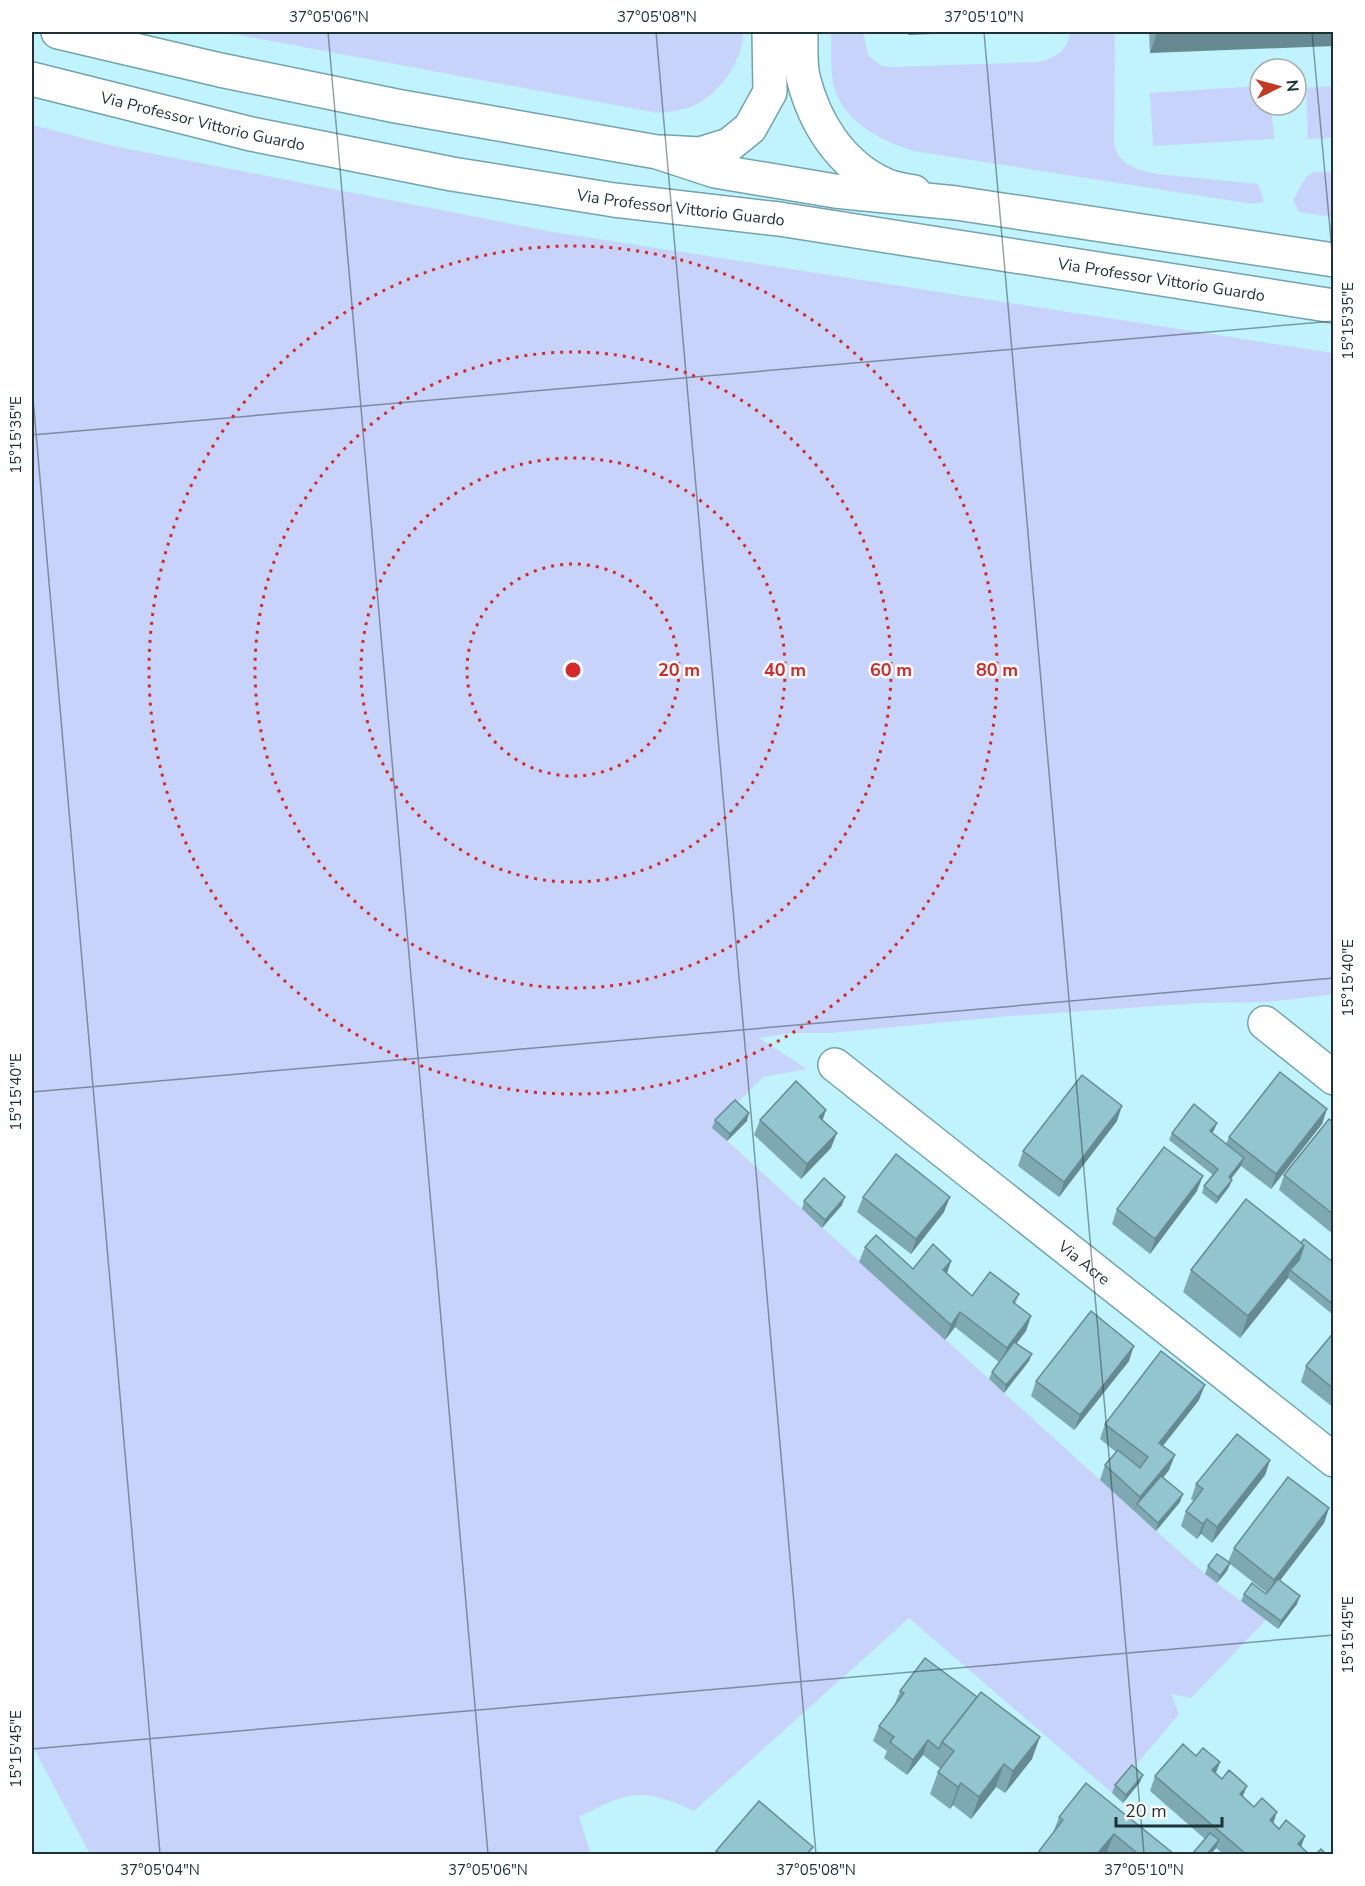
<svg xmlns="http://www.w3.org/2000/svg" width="1365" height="1886" font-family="'Nunito Sans',sans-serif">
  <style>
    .green { fill: #c8d3fb }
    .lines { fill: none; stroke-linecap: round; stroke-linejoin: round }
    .street-casing { stroke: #73a3ad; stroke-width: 36 }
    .secondary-casing { stroke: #73a3ad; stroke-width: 36 }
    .street { stroke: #fff; stroke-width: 33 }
    .secondary { stroke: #fff; stroke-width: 33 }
    .wall { fill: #7ea9b3 }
    .shaded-wall { fill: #678a92 }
    .building { fill: #93c5d0; stroke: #678a92; stroke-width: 1.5 }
    .ticks { fill: none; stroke: #1e3236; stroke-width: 1.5; stroke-opacity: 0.45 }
    .ring { fill: none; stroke: #d62828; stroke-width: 3; stroke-dasharray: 3 6 }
    .labels { text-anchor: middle; stroke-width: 5; stroke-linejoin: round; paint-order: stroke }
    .street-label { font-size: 16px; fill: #1e3236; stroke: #fff }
    .centre { fill: #d62828; stroke: #fff; stroke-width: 3 }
    .ring-label { font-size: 18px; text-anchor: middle; font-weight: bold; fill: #d62828; stroke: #fff; stroke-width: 5; stroke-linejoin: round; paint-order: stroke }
    .neatline { fill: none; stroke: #1e3236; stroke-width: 2 }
    .ticks-label { font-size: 15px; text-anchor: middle; fill: #1e3236 }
  </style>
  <rect width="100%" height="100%" fill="#c0f3fe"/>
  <g class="green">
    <path d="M223 32H743C743 60 721 92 695 105 683 110 671 112 658 113Z"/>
    <path d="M831 32H863L868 55 882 66 892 67 1038 62C1054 59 1069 50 1070 32H1115L1114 142C1117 165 1137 170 1157 174L1258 184 1264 202 1253 204 914 151C881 141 845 123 834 87 830 73 832 47 831 32Z"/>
    <path d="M1260 86V105H1271L1274 139 1153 146 1150 93Z"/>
    <path d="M1333 86V138L1308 139 1306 88Z"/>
    <path d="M32 125 113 146 553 232 1333 353V994L1269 1002 1199 1003 1011 1016 830 1033H791L759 1038 807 1069 763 1077 713 1128 1156 1531 1205 1574 1266 1620 1191 1698 1171 1694 1179 1714 1112 1793 909 1618 694 1811C643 1787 629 1791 579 1817L591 1854H90L32 1745Z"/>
    <path d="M1314 172H1333V217L1299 212 1293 200 1306 177Z"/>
  </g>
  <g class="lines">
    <g class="street-casing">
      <g id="street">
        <path d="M801 32C801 46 800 63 803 77 814 122 840 164 883 184 892 189 904 190 914 192"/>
        <path d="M663 152 700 154 729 145 750 128 770 92 769 32"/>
        <path d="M1265 1023 1334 1078"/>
        <path id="s1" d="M835 1065 1334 1460"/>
      </g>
    </g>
    <g class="secondary-casing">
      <g id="secondary">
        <path d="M58 32 220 70 396 106 657 152 715 171 835 191 956 203 1334 260"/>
        <path id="s2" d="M32 79 251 134 452 174 614 200 779 219 1334 306"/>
      </g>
    </g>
    <use href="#street" class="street"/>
    <use href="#secondary" class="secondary"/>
  </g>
  <g class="wall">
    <path d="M1149 32H1334L1150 53Z"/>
    <path d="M1327 1109 1322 1124 1271 1189 1241 1166 1231 1179 1229 1187 1216 1204 1202 1193 1204 1186 1213 1175 1169 1140 1172 1133 1217 1123 1214 1130 1212 1133 1226 1144 1229 1137Z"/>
    <path d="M715 1120 747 1121 727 1141 712 1128Z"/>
    <path d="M760 1120H822L831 1148 801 1179 754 1135Z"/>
    <path d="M1117 1121 1059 1197 1018 1166 1023 1151Z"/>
    <path d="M1334 1123V1235L1279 1190 1284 1175Z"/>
    <path d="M1197 1191 1150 1254 1112 1224 1117 1209Z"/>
    <path d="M863 1197 944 1212 911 1254 857 1212Z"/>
    <path d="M804 1201 842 1205 822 1228 802 1209Z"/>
    <path d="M1301 1243 1334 1263V1312L1332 1314 1288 1278 1240 1338 1183 1292 1191 1270Z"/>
    <path d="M865 1247 913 1269 951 1261 947 1273 972 1296 1019 1294 1015 1304 1031 1316 1026 1331 1017 1343 1029 1361 1004 1393 989 1379 992 1372 999 1362 955 1327 945 1340 859 1262Z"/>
    <path d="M1334 1332V1408L1301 1382 1306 1366Z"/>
    <path d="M1129 1361 1074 1430 1031 1396 1036 1381Z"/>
    <path d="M1199 1400 1163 1446 1175 1455 1169 1470 1163 1478 1180 1502 1156 1531 1100 1480 1105 1465 1116 1452 1100 1439 1105 1424Z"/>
    <path d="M1270 1460 1265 1475 1212 1543 1201 1534 1197 1539 1181 1526 1186 1511 1194 1501 1191 1499 1196 1484Z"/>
    <path d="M1329 1508 1324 1523 1280 1580 1297 1604 1278 1629 1241 1601 1244 1594H1266L1267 1593 1230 1564 1227 1571 1217 1583 1205 1574 1208 1566 1228 1562 1234 1548Z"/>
    <path d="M900 1691 1032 1759 1005 1793 996 1787 971 1819 953 1805 950 1809 930 1794 938 1772 941 1769 923 1755 907 1775 884 1758 887 1751 873 1741 879 1726 894 1706Z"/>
    <path d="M1196 1756 1220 1762 1216 1773 1279 1829 1305 1836 1301 1847 1309 1854H1223L1216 1848 1211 1854H1192L1205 1839 1150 1791 1155 1776Z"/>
    <path d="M1140 1782 1123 1803 1112 1793 1115 1785Z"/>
    <path d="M1059 1817 1174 1854H1038L1039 1851 1053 1833Z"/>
  </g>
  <g class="shaded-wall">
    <path d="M910 32H984L908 35Z"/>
    <path d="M1157 32H1334V46L1150 53Z"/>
    <path d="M1122 1106 1117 1121 1059 1197 1064 1182Z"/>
    <path d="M1327 1109 1322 1124 1271 1189 1276 1174Z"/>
    <path d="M826 1110 821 1125 819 1117Z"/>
    <path d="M749 1113 747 1121 727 1141 730 1134Z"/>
    <path d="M1217 1123 1214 1130 1208 1139 1210 1131Z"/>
    <path d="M837 1133 831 1148 801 1179 807 1164Z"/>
    <path d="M1244 1158 1241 1166 1226 1185 1229 1177Z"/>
    <path d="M1203 1176 1197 1191 1150 1254 1155 1239Z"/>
    <path d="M1232 1180 1229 1187 1216 1204 1218 1197Z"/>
    <path d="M845 1197 842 1205 822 1228 825 1220Z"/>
    <path d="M950 1197 944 1212 911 1254 916 1239Z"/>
    <path d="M1304 1245 1296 1267 1290 1270 1288 1278 1240 1338 1248 1316Z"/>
    <path d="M951 1261 946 1276 943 1270Z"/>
    <path d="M960 1312 955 1327 945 1340 951 1325Z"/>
    <path d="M1031 1316 1026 1331 1001 1363 1007 1348Z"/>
    <path d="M1134 1346 1129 1361 1074 1430 1080 1415Z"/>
    <path d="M1032 1354 1029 1361 1004 1393 1006 1385Z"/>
    <path d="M1205 1385 1199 1400 1153 1458 1159 1443Z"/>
    <path d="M1175 1455 1169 1470 1139 1506 1137 1504 1134 1512 1140 1497Z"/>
    <path d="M1270 1460 1265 1475 1212 1543 1217 1527Z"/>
    <path d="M1183 1494 1180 1502 1156 1531 1158 1523Z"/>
    <path d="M1329 1508 1324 1523 1269 1595 1274 1580Z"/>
    <path d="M1207 1519 1201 1534 1197 1539 1203 1524Z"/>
    <path d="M1230 1563 1227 1571 1217 1583 1220 1576Z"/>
    <path d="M1300 1596 1297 1604 1278 1629 1281 1621Z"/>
    <path d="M1040 1737 1032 1759 1005 1793 1013 1771Z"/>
    <path d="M928 1740 923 1755 907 1775 913 1760Z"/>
    <path d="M1220 1762 1214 1777 1212 1770Z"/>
    <path d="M1004 1764 996 1787 971 1819 979 1797Z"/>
    <path d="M1143 1775 1140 1782 1123 1803 1126 1795Z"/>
    <path d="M961 1783 953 1805 950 1809 958 1787Z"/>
    <path d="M1247 1786 1241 1801 1240 1794Z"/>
    <path d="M1277 1812 1272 1827 1270 1820Z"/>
    <path d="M1114 1834 1106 1854H1097Z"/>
    <path d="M1305 1836 1299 1851 1298 1844Z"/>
    <path d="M1219 1840 1216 1848 1211 1854H1207Z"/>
  </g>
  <g class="building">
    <path d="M1280 1072 1327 1109 1276 1174 1229 1137Z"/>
    <path d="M1082 1075 1122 1106 1064 1182 1023 1151Z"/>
    <path d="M796 1081 826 1110 819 1117 837 1133 807 1164 760 1120Z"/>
    <path d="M735 1100 749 1113 730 1134 715 1120Z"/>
    <path d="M1194 1104 1217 1123 1210 1131 1244 1158 1229 1177 1232 1180 1218 1197 1204 1186 1218 1169 1172 1133Z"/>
    <path d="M1329 1119 1334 1123V1215L1284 1175Z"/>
    <path d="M1164 1147 1203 1176 1155 1239 1117 1209Z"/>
    <path d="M896 1154 950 1197 916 1239 863 1197Z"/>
    <path d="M824 1178 845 1197 825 1220 804 1201Z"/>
    <path d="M1246 1199 1304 1245 1248 1316 1191 1270Z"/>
    <path d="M876 1235 913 1269 933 1244 951 1261 943 1270 972 1296 990 1272 1019 1294 1013 1302 1031 1316 1007 1348 960 1312 951 1325 865 1247Z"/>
    <path d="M1304 1239 1334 1263V1305L1290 1270 1299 1260 1304 1245 1301 1243Z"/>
    <path d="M1091 1311 1134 1346 1080 1415 1036 1381Z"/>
    <path d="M1334 1332V1389L1306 1366Z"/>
    <path d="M1014 1342 1032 1354 1006 1385 992 1372Z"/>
    <path d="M1161 1351 1205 1385 1159 1443 1175 1455 1140 1497 1105 1465 1118 1450 1140 1468 1148 1457 1105 1424Z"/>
    <path d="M1237 1434 1270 1460 1217 1527 1207 1519 1203 1524 1186 1511 1203 1489 1196 1484Z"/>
    <path d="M1161 1476 1183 1494 1158 1523 1137 1504Z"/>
    <path d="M1288 1477 1329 1508 1274 1580 1234 1548Z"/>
    <path d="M1217 1554 1230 1563 1220 1576 1208 1566Z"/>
    <path d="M1278 1579 1300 1596 1281 1621 1244 1594 1252 1583 1266 1594Z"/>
    <path d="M925 1658 977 1697 942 1742 939 1749 928 1740 913 1760 890 1742 894 1737 879 1726 904 1693 900 1691Z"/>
    <path d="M981 1692 1040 1737 1013 1771 1004 1764 979 1797 961 1783 958 1787 938 1772 954 1751 942 1742Z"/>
    <path d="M1183 1744 1196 1756 1203 1748 1220 1762 1212 1770 1222 1779 1229 1770 1247 1786 1240 1794 1254 1807 1262 1798 1277 1812 1270 1820 1279 1829 1286 1820 1305 1836 1298 1844 1309 1854H1246L1155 1776Z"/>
    <path d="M1132 1765 1143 1775 1126 1795 1115 1785Z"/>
    <path d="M1086 1783 1174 1854H1135L1137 1853 1114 1834 1097 1854H1043L1039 1851 1063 1820 1059 1817Z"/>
    <path d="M759 1801 813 1847 807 1854H721L716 1851Z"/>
    <path d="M1210 1833 1219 1840 1207 1854H1195L1193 1853Z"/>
    <path d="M1321 1849 1326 1854H1316Z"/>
  </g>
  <path class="ticks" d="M328 32 488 1854M656 32 816 1854M984 32 1144 1854M1312 32 1334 273M32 387 160 1854M32 435 1334 321M32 1092 1334 978M32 1749 1334 1635"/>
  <g class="ring">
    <circle cx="573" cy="670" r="106"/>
    <circle cx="573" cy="670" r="212"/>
    <circle cx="573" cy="670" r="318"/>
    <circle cx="573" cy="670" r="424"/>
  </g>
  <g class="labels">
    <g class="street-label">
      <text dy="6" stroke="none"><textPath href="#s2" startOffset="176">Via Professor Vittorio Guardo</textPath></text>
      <text dy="6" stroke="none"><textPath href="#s2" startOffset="662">Via Professor Vittorio Guardo</textPath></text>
      <text dy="6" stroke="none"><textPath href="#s2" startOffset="1148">Via Professor Vittorio Guardo</textPath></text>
      <text dy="6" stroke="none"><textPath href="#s1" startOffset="318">Via Acre</textPath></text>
    </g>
  </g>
  <circle cx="573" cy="670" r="9" class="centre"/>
  <g class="ring-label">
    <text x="679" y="676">20 m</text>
    <text x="785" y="676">40 m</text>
    <text x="891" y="676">60 m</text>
    <text x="997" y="676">80 m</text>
  </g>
  <rect width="1365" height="1886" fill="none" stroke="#ffffff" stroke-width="66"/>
  <g transform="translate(1278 87) rotate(85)"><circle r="28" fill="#ffffff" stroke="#a5adaf" stroke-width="1.5"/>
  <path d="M0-4.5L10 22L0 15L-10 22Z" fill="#c43920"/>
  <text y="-9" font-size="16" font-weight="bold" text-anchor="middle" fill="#1e3236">N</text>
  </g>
  <path d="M1116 1817v9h106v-9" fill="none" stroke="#1e3236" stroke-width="3"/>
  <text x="1125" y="1817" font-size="18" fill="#1e3236" stroke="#ffffff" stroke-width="4.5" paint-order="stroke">20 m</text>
  <rect x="33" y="33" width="1299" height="1820" class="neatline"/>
  <g class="ticks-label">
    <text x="329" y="22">37°05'06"N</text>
    <text x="657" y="22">37°05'08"N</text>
    <text x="984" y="22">37°05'10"N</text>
    <text transform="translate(1348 321) rotate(-90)" y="5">15°15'35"E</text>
    <text transform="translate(16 435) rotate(-90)" y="5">15°15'35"E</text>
    <text transform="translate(1348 978) rotate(-90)" y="5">15°15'40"E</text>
    <text transform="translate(16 1092) rotate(-90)" y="5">15°15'40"E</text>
    <text transform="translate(1348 1635) rotate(-90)" y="5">15°15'45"E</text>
    <text transform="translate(16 1749) rotate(-90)" y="5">15°15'45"E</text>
    <text x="160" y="1875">37°05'04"N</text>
    <text x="488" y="1875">37°05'06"N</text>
    <text x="816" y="1875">37°05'08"N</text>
    <text x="1144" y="1875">37°05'10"N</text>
  </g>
</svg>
